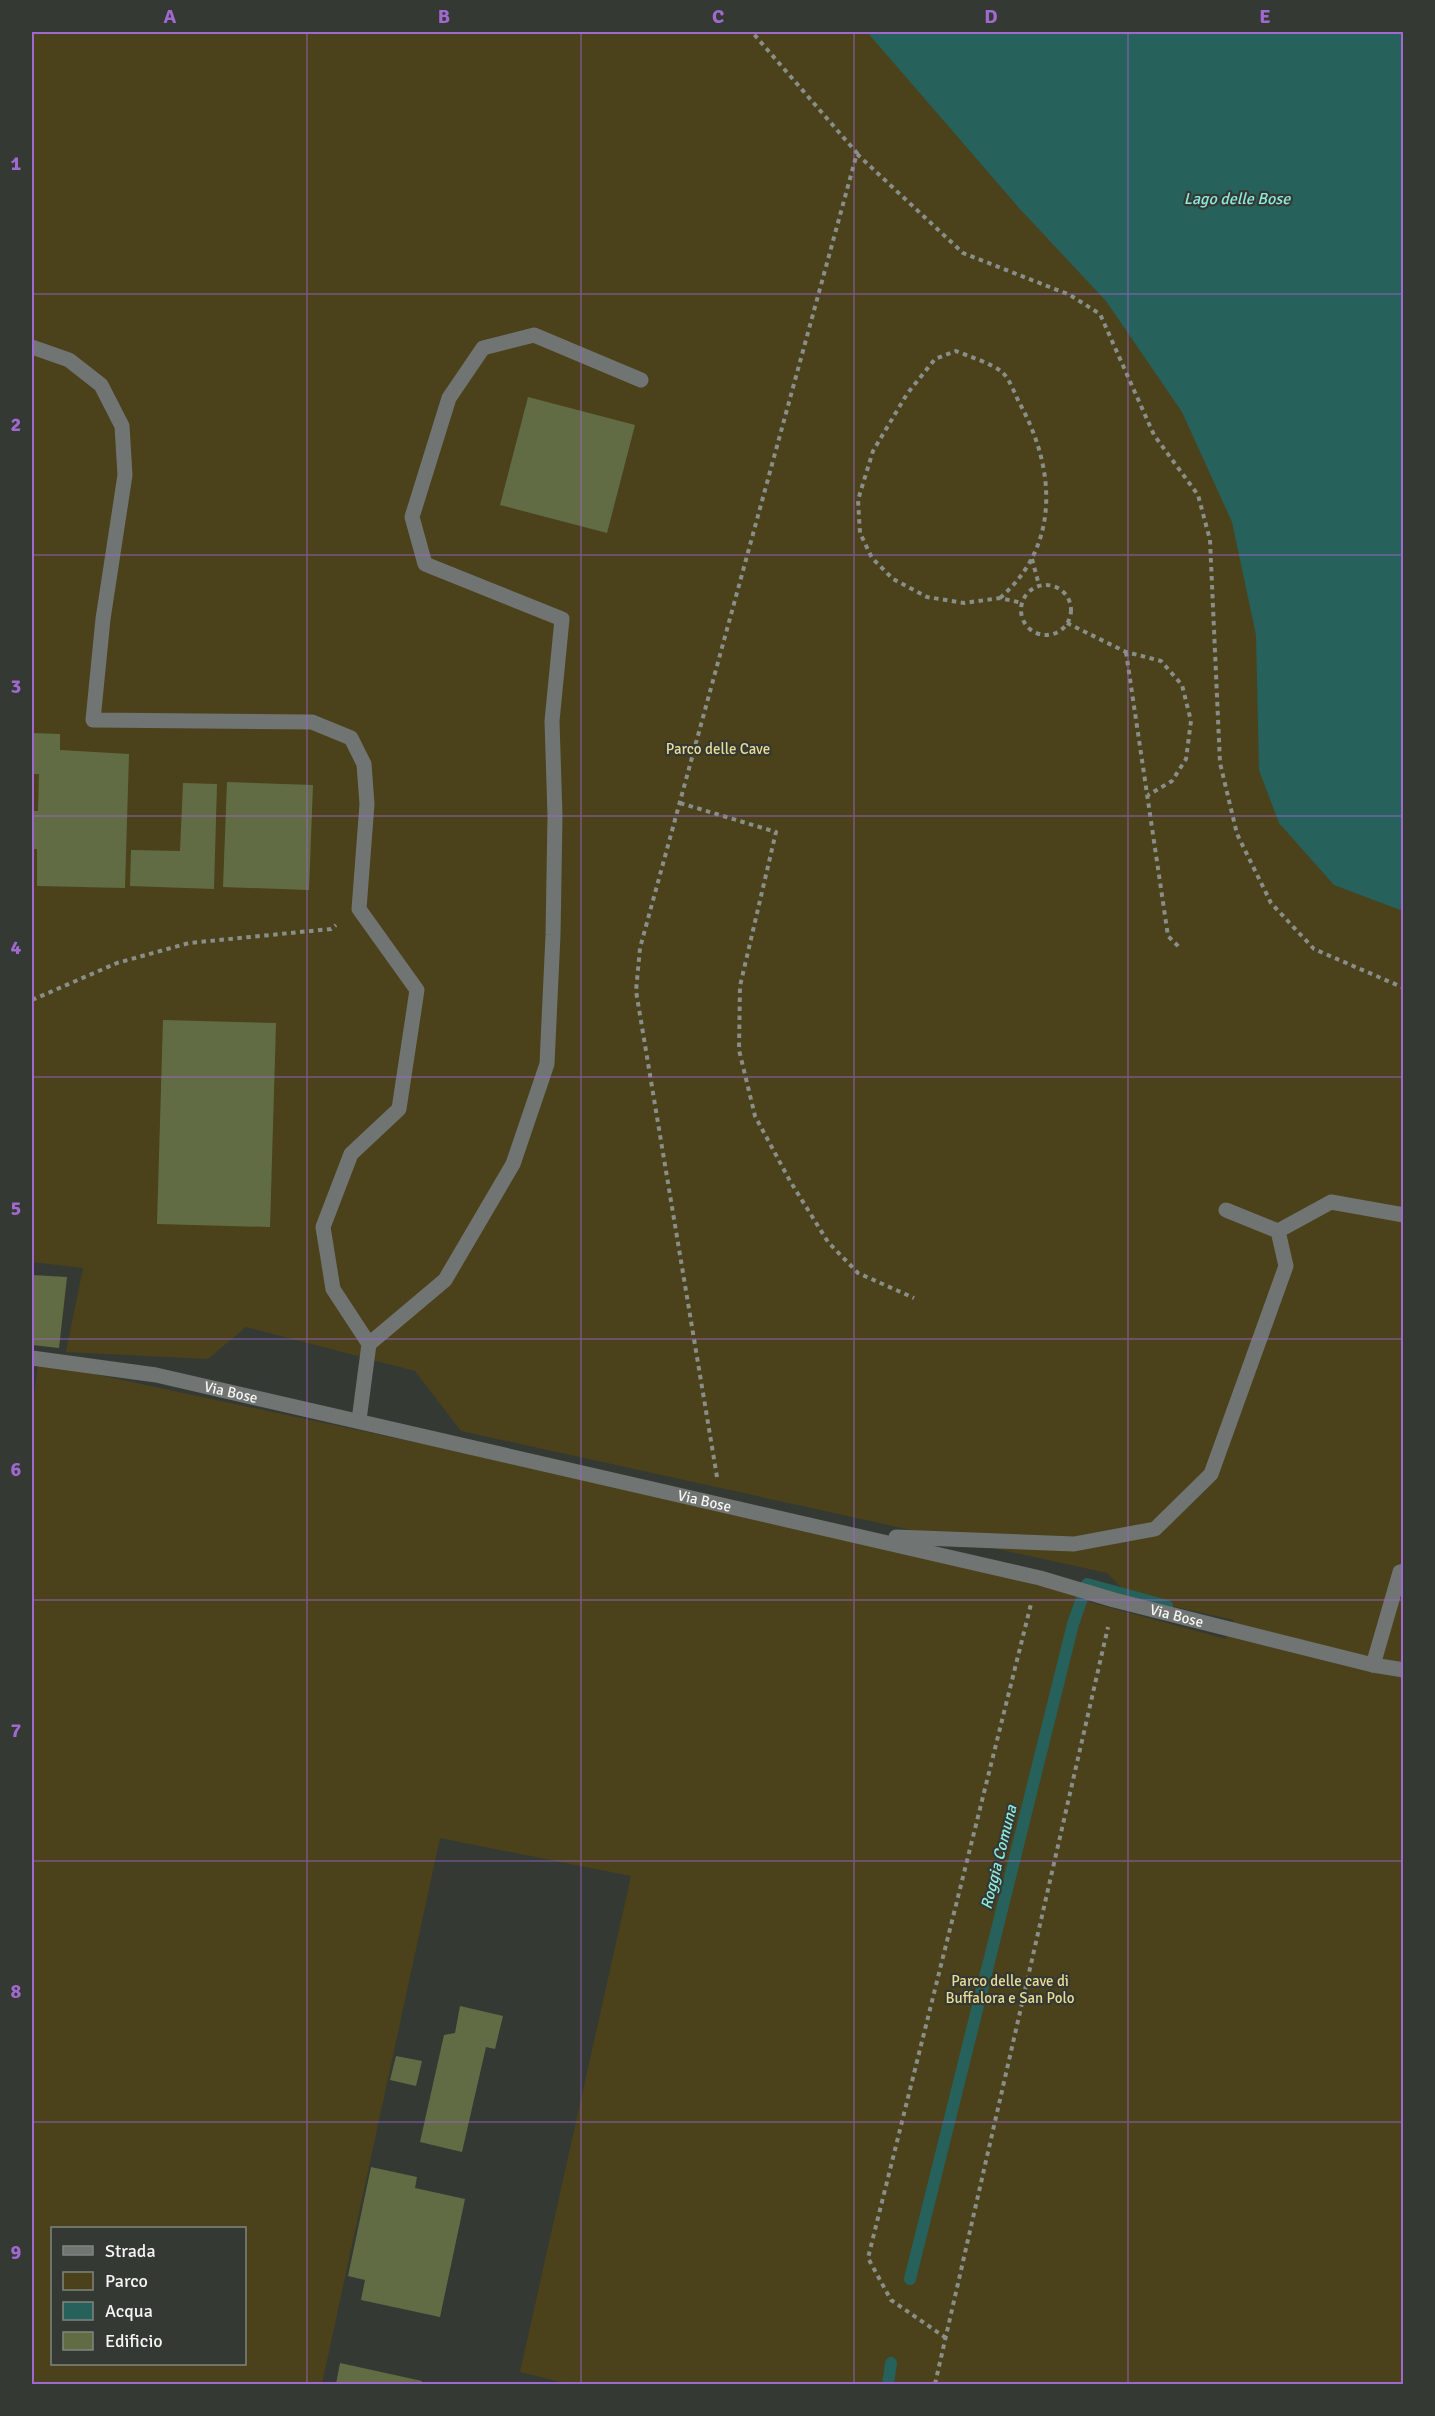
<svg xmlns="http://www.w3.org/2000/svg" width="1435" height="2416" font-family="Signika,sans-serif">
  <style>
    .green { fill: #4b421b; fill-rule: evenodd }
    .water { fill: #27615b }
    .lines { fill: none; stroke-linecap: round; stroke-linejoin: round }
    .stream { stroke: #27615b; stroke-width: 12 }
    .building { fill: #626c44 }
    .path { stroke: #8a8e89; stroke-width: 4; stroke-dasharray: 4.5 4.5; stroke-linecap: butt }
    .minor { stroke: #707472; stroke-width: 15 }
    .grid { fill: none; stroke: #9f69ce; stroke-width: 1.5; stroke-opacity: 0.55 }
    .labels { text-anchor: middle; stroke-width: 4.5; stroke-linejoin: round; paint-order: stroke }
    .park-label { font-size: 15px; fill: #eadb95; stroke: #343933 }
    .street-label { font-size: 15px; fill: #f3f6f2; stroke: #343933 }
    .water-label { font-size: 16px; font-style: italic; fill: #8be9de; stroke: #343933 }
    .neatline { fill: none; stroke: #9f69ce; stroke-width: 2 }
    .grid-label { font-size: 20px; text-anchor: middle; font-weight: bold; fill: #9f69ce }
  </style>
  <rect width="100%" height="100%" fill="#343933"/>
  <path class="green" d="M32 32H1403V2384H569L520 2372 631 1876 440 1838 322 2384H32V1413L38 1362 475 1455 1051 1587 1093 1603 1226 1639 1234 1620 1131 1597 1107 1573 461 1431 415 1371 246 1327 208 1359 66 1352 83 1268 32 1262ZM52 2228H244V2364H52Z"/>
  <path class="water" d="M867 32H1403V911L1334 885 1279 823 1259 770 1256 635 1232 522 1182 412 1106 301 1019 208Z"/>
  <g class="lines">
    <g class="stream">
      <path d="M910 2279 1073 1624 1087 1584 1167 1606"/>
      <path d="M888 2384 891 2363"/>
    </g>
  </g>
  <g class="building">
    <path d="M528 397 635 425 607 533 500 505Z"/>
    <path d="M32 733 60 734V750L129 754 125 888 37 886V849H32V811H38L39 774H32Z"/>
    <path d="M227 782 313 785 309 890 223 887Z"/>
    <path d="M183 783 217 784 214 889 130 886 131 850 180 851Z"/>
    <path d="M163 1020 276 1023 270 1227 157 1224Z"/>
    <path d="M32 1275 67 1277 59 1348 32 1345Z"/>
    <path d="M460 2006 503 2016 495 2049 486 2047 462 2152 420 2142 444 2035 455 2033Z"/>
    <path d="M396 2056 422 2061 416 2086 390 2080Z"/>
    <path d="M371 2167 417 2177 415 2188 465 2199 440 2317 361 2300 365 2280 348 2276Z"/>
    <path d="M340 2363 422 2381 421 2384H336Z"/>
  </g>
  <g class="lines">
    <g class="path">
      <path d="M857 154 963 253 1070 295 1100 314 1154 435 1198 495 1210 540 1220 763 1237 834 1271 903 1314 949 1404 988"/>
      <path d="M1032 559 1039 585"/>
      <circle cx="1046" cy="610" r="25"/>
      <path d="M1000 598C1060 546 1056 470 1020 404 1015 395 1010 379 1002 372 993 364 968 356 956 351L935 359 907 394 873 451 858 500 860 533 872 558 893 579 927 597 964 603 1000 598 1022 603"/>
      <path d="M1067 623 1126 652 1161 661 1182 685 1191 721 1186 759 1172 781 1148 795"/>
      <path d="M1126 652 1168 936 1180 948"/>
      <path d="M680 803 776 832 740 986 739 1050 755 1116 790 1181 828 1242 858 1273 914 1298"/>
      <path d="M32 1000 117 963 189 943 331 929 336 925"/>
      <path d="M717 1477 636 991 640 948 857 153 752 32"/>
      <path d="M946 2338 891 2300 868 2258 1031 1604"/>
      <path d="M935 2384 1108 1627"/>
    </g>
    <g class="minor">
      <path d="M32 347 69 360 101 385 122 426 125 475 103 619 93 720 312 722 351 738 364 764 367 804 359 909 417 990 399 1109 351 1154 323 1227 333 1289 369 1344 359 1420"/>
      <path d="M1278 1231 1331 1202 1404 1215"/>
      <path d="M369 1344 445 1280 513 1164 547 1064 553 935 555 816 552 721 562 619 425 564 412 517 449 398 483 348 534 335 641 380"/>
      <path id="s1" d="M32 1358 156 1375 1040 1578 1114 1600 1373 1665 1404 1670"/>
      <path d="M896 1537 1074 1544 1155 1529 1211 1474 1286 1266 1278 1231 1226 1210"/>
      <path d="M1373 1665 1400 1572 1404 1571"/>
    </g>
  </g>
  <path class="grid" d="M307 32V2384M581 32V2384M854 32V2384M1128 32V2384M32 294H1404M32 555H1404M32 816H1404M32 1077H1404M32 1339H1404M32 1600H1404M32 1861H1404M32 2122H1404"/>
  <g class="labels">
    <g class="park-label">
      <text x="718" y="754">Parco delle Cave</text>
      <text x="1010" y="1986">Parco delle cave di<tspan x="1010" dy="17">Buffalora e San Polo</tspan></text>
    </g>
    <g class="street-label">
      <text dy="5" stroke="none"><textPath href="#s1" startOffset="202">Via Bose</textPath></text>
      <text dy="5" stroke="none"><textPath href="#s1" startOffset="688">Via Bose</textPath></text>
      <text dy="5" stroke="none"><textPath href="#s1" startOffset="1174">Via Bose</textPath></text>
    </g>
    <g class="water-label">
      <text x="1237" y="204">Lago delle Bose</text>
      <text transform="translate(998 1857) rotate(-76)" y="6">Roggia Comuna</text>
    </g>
  </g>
  <rect width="1435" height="2416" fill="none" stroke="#343933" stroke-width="66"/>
  <rect x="51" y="2227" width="195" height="138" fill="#343933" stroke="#80857f" stroke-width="1.5"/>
  <rect x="63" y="2246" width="30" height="9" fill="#707472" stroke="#80857f" stroke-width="1.5"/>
  <text x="105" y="2257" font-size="18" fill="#f3f6f2">Strada</text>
  <rect x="63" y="2272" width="30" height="18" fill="#4b421b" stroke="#80857f" stroke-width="1.5"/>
  <text x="105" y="2287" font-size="18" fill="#f3f6f2">Parco</text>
  <rect x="63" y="2302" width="30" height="18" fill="#27615b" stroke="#80857f" stroke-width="1.5"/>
  <text x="105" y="2317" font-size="18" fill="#f3f6f2">Acqua</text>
  <rect x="63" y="2332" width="30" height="18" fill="#626c44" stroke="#80857f" stroke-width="1.5"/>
  <text x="105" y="2347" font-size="18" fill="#f3f6f2">Edificio</text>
  <rect x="33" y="33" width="1369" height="2350" class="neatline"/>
  <g class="grid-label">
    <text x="170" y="23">A</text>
    <text x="444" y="23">B</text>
    <text x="718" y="23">C</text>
    <text x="991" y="23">D</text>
    <text x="1265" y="23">E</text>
    <text x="16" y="170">1</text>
    <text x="16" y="431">2</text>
    <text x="16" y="693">3</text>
    <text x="16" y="954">4</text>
    <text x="16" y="1215">5</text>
    <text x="16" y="1476">6</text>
    <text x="16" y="1737">7</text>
    <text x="16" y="1998">8</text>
    <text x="16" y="2259">9</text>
  </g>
</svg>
